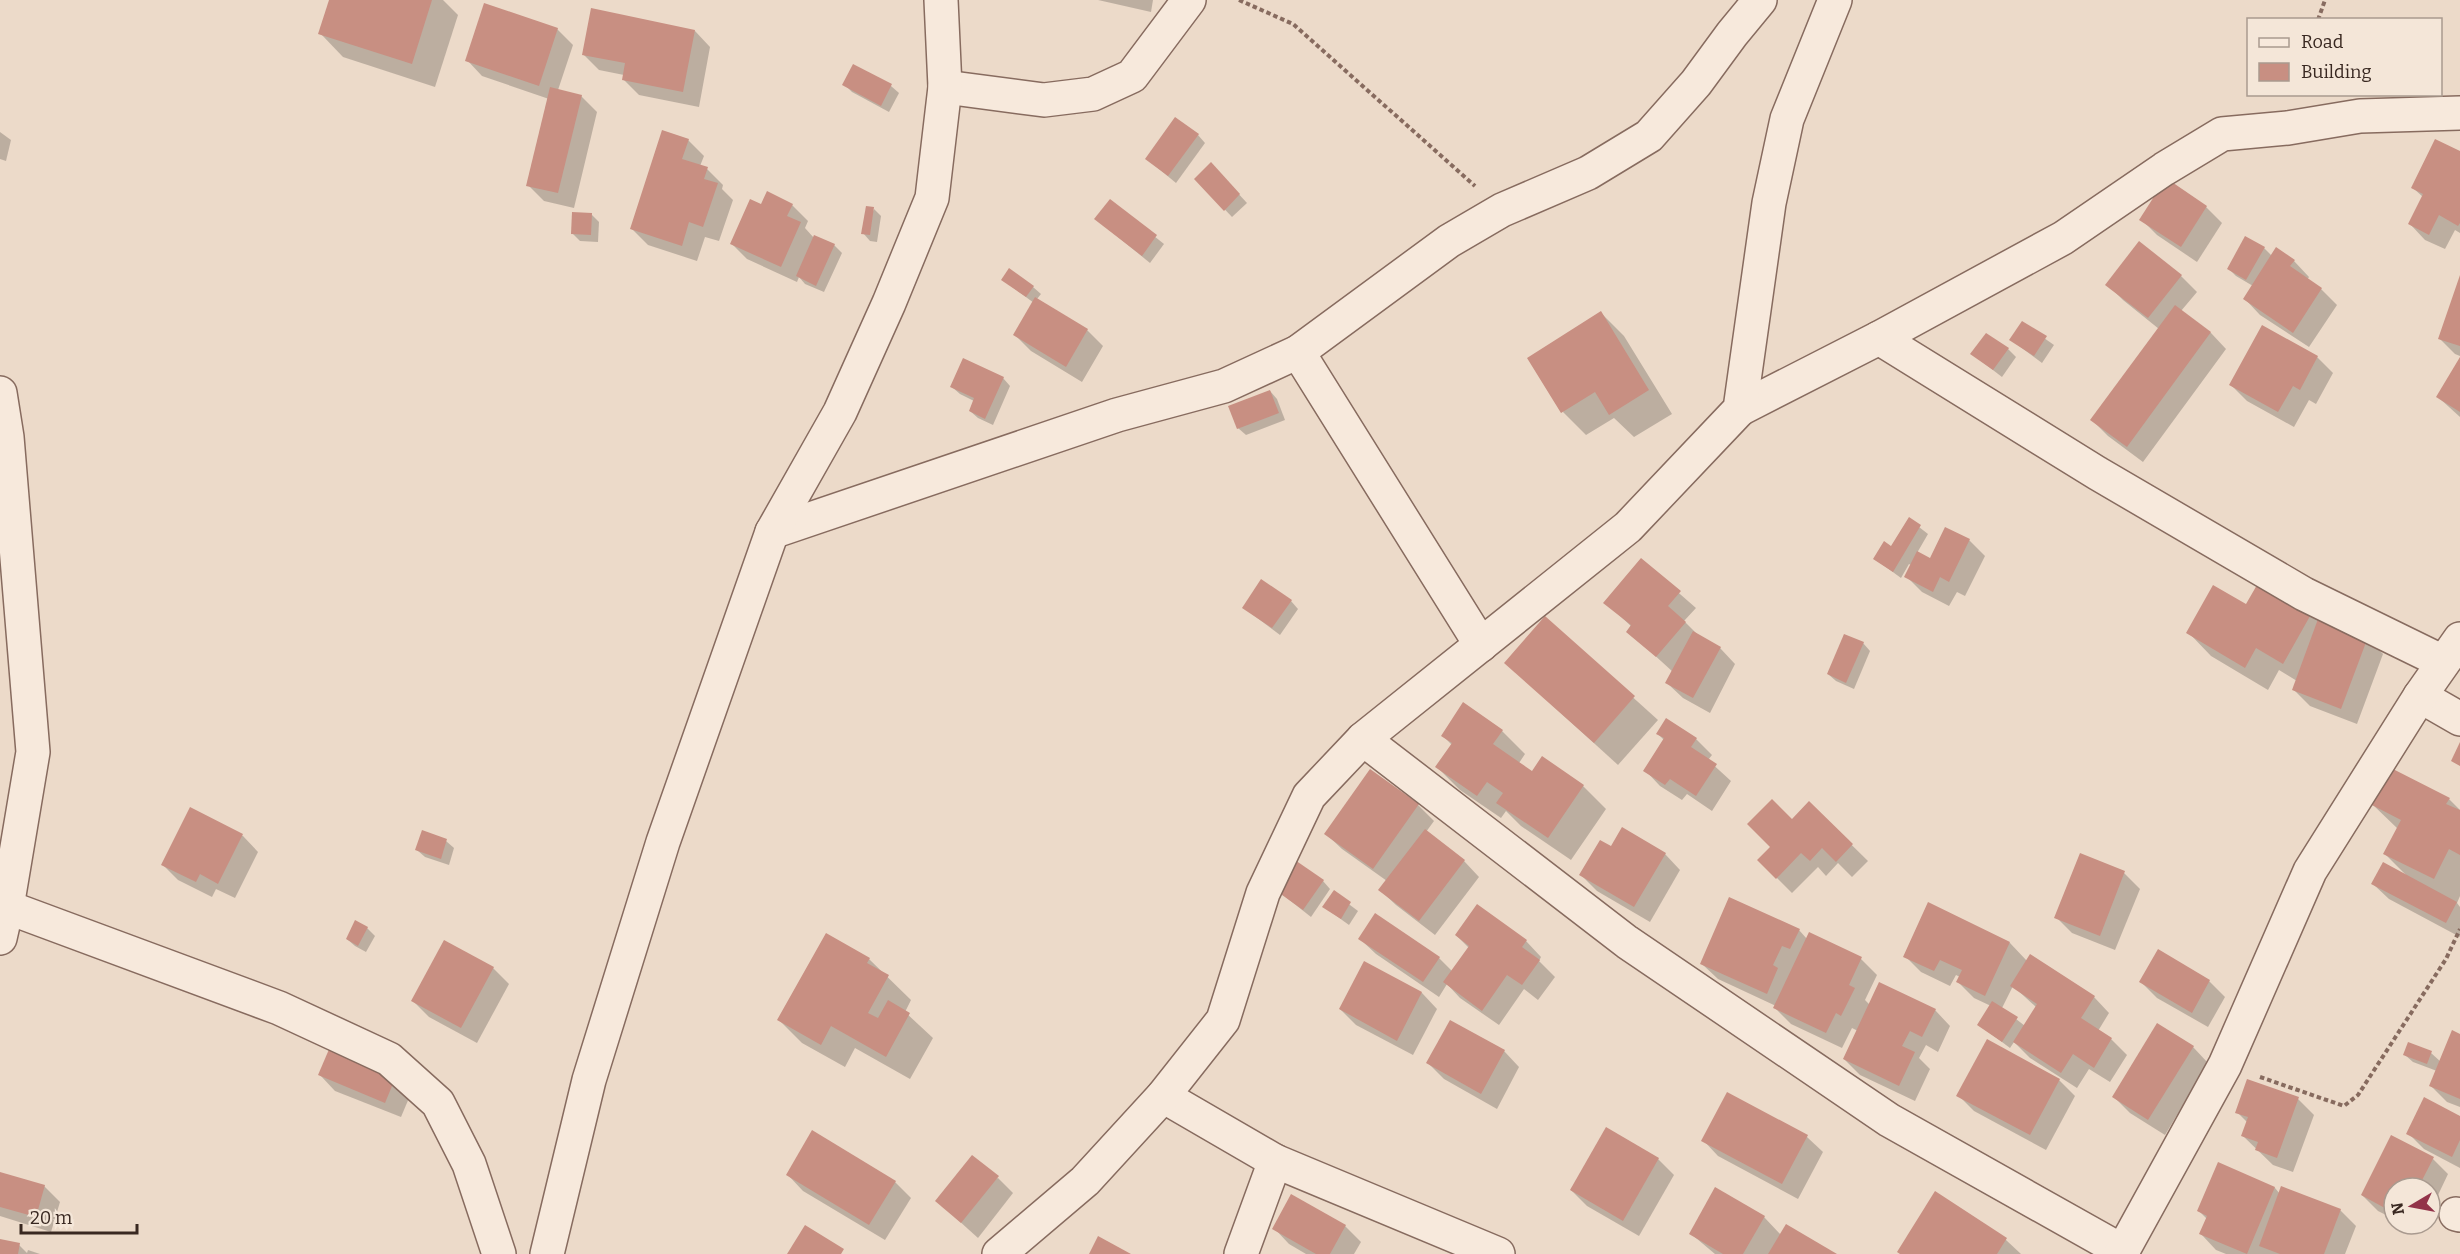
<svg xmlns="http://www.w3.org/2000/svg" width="2460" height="1254" font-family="Bitter,serif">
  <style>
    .shadow { fill: #0003; fill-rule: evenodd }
    .building { fill: #c88f82 }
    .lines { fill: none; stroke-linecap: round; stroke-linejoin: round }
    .minor-casing { stroke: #876b5f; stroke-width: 36 }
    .path { stroke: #876b5f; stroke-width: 4; stroke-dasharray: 4.5 3; stroke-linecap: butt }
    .minor { stroke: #f7e9dc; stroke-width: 33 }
  </style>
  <rect width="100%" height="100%" fill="#ecdac9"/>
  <g class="shadow">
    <path d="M330 0H443L458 15 435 87 343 57 320 33Z"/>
    <path d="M1098 0H1153L1151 12Z"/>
    <path d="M557 29 573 45 558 90 581 96 597 112 574 208 544 201 528 185 549 99 482 76 467 60Z"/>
    <path d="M695 31 710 47 699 107 639 95 623 79 624 75 599 70 583 54Z"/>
    <path d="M854 66 891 86 899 93 889 112 852 92 844 84Z"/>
    <path d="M0 132 11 140 6 161 0 159Z"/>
    <path d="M1198 135 1205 143 1176 183 1147 159Z"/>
    <path d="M688 140 704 156 700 166 707 169 723 185 722 189 733 200 719 241 705 237 697 261 648 245 632 229Z"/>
    <path d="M2460 153V233L2455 230 2445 249 2425 240 2410 224 2423 197 2413 188Z"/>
    <path d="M1211 164 1247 203 1232 217 1196 179Z"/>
    <path d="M1110 201 1164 244 1150 263 1096 219Z"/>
    <path d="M792 205 808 221 805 228 814 238 834 245 842 253 824 292 805 284 799 277 797 282 747 259 732 244 762 206Z"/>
    <path d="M2206 207 2222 223 2197 262 2157 235 2141 219Z"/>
    <path d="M874 209 881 216 877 242 870 241 863 233Z"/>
    <path d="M592 215 599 222 598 242 580 241 573 234Z"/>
    <path d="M2246 238 2264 248 2272 256 2294 261 2309 277 2307 280 2321 289 2337 305 2309 347 2260 315 2245 299 2253 286 2236 276 2229 269Z"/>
    <path d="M2181 276 2197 292 2181 311 2211 333 2226 349 2143 462 2108 436 2092 420 2159 329 2123 300 2107 284Z"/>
    <path d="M2460 279V356L2455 354 2439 338Z"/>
    <path d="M1003 280 1033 287 1041 294 1037 299 1087 330 1103 346 1082 382 1031 351 1015 335 1034 303Z"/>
    <path d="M1601 313 1624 336 1672 414 1634 437 1614 418 1586 435 1563 412Z"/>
    <path d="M2023 323 2054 345 2042 363 2011 340Z"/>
    <path d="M2008 349 2016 357 2002 377 1972 354Z"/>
    <path d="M2317 357 2333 373 2316 404 2309 400 2294 427 2247 401 2231 385Z"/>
    <path d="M2460 360V417L2438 397Z"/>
    <path d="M1003 378 1010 386 993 425 978 418 970 411 974 401 960 394 952 387Z"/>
    <path d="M1270 391 1277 399 1285 420 1246 435 1238 428Z"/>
    <path d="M1910 520 1928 534 1917 553 1931 560 1969 540 1985 556 1965 596 1957 592 1949 606 1922 592 1906 576 1911 565 1909 564 1901 578 1875 559 1892 548Z"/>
    <path d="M1641 560 1696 608 1684 621 1700 637 1720 648 1735 664 1710 713 1683 698 1667 683 1673 672 1628 631 1632 627 1605 602Z"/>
    <path d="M2262 580 2367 638 2383 654 2357 724 2310 706 2294 690 2297 681 2279 670 2268 690 2211 656 2188 632 2246 606Z"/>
    <path d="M1291 601 1298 609 1280 635 1244 608Z"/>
    <path d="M1545 618 1658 720 1618 765 1506 663Z"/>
    <path d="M1863 643 1870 651 1854 689 1836 681 1828 674Z"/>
    <path d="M1667 720 1696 739 1712 755 1708 760 1731 781 1712 811 1687 794 1682 800 1660 786 1645 770 1664 740 1658 734Z"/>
    <path d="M1502 731 1525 754 1519 763 1532 773 1583 786 1606 809 1571 860 1521 826 1506 811 1501 818 1460 790 1437 767 1452 745 1443 736Z"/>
    <path d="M1371 771 1418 805 1434 821 1426 832 1464 861 1479 877 1435 935 1396 905 1380 890 1387 881 1342 849 1326 834Z"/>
    <path d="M2449 799 2460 810V896L2457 903 2460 907V937L2389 899 2373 884 2408 877 2385 854 2398 829 2372 804Z"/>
    <path d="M1809 803 1868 861 1852 877 1838 863 1826 876 1818 867 1792 893 1759 860Z"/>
    <path d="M191 809 243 836 258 852 235 898 216 889 212 897 178 880 162 864Z"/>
    <path d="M446 841 454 848 449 865 425 857 417 850Z"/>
    <path d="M1611 848 1665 854 1680 870 1650 922 1597 891 1581 875Z"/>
    <path d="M2124 873 2140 889 2115 950 2072 933 2056 917Z"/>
    <path d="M1323 881 1330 889 1311 917 1273 887Z"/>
    <path d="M1334 893 1358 911 1349 925 1324 907Z"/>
    <path d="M367 928 375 936 366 952 355 946 347 939Z"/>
    <path d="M1799 930 1807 939 1861 959 1877 975 1865 1000 1870 1005 1935 1010 1950 1026 1938 1052 1926 1045 1919 1058 1930 1069 1915 1101 1860 1075 1844 1059 1858 1031 1852 1028 1842 1048 1791 1024 1775 1008 1776 1006 1718 979 1702 964Z"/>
    <path d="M1456 935 1526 941 1541 957 1539 961 1555 977 1538 1000 1524 989 1499 1025 1460 998 1447 984 1439 997 1376 954 1360 939 1439 958 1452 971 1469 948Z"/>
    <path d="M2010 943 2027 961 2094 997 2109 1013 2098 1031 2111 1039 2127 1055 2110 1082 2089 1069 2077 1088 2030 1058 2014 1042 2010 1048 1978 1024 1991 1006 1974 998 1958 982 1960 977 1956 975 1950 986 1921 972 1905 956ZM2013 986 2036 1007 2025 1026 2002 1008Z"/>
    <path d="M869 959 911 1000 905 1012 933 1038 910 1079 855 1048 845 1067 802 1043 779 1020Z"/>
    <path d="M1365 963 1422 993 1437 1009 1413 1055 1356 1025 1340 1009Z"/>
    <path d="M493 968 509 984 477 1043 429 1017 413 1001Z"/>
    <path d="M2209 981 2225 997 2208 1027 2157 998 2141 982Z"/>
    <path d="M2460 1035V1107L2447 1102 2431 1086 2437 1071 2413 1062 2405 1055 2431 1053 2441 1062Z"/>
    <path d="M2193 1047 2208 1063 2165 1135 2130 1113 2114 1097Z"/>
    <path d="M330 1049 412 1091 401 1117 335 1091 320 1075Z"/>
    <path d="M1504 1051 1519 1067 1497 1109 1444 1079 1428 1063Z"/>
    <path d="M2059 1080 2075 1096 2046 1150 1974 1111 1958 1095Z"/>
    <path d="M1727 1094 1807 1137 1823 1152 1798 1199 1718 1156 1703 1140Z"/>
    <path d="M2298 1099 2314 1115 2293 1172 2273 1165 2243 1136 2248 1123 2237 1112Z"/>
    <path d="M2460 1117V1168L2424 1149 2408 1133Z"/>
    <path d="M1658 1159 1674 1175 1639 1236 1587 1206 1571 1190Z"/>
    <path d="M2433 1159 2448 1174 2430 1212V1188H2394V1219L2378 1211 2362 1195Z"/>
    <path d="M2219 1164 2275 1188 2280 1194 2340 1210 2356 1226 2345 1254H2226L2216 1250 2201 1234 2207 1219 2199 1211Z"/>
    <path d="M0 1174 44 1186 60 1202 51 1232 0 1216Z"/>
    <path d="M788 1175 895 1182 911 1198 885 1240 803 1191Z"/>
    <path d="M998 1178 1013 1193 978 1238 937 1201Z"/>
    <path d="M1936 1193 2006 1240 2021 1254H1901Z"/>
    <path d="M1292 1196 1345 1226 1361 1242 1354 1254H1306L1289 1244 1274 1228Z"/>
    <path d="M1764 1217 1781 1235 1834 1254H1715L1690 1233Z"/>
    <path d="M2404 1224H2424L2420 1232Z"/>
    <path d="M0 1240 19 1245 27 1253 28 1250 40 1254H0Z"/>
  </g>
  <g class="building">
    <path d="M329 0H432L412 64 318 34Z"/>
    <path d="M484 3 558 28 539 86 465 61Z"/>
    <path d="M591 8 695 30 683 92 622 80 625 63 582 55Z"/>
    <path d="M853 64 892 84 881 106 842 85Z"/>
    <path d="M550 87 582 95 558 193 526 186Z"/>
    <path d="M1175 117 1199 134 1168 176 1145 159Z"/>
    <path d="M662 130 689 139 682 159 708 167 704 179 718 183 703 227 689 222 682 246 630 229Z"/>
    <path d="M2435 139 2460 151V223L2458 226 2439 215 2429 235 2408 224 2423 194 2411 188Z"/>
    <path d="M1211 162 1240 194 1224 211 1194 179Z"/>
    <path d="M2166 178 2207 206 2181 247 2139 220Z"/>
    <path d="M767 191 793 204 787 216 801 222 781 267 730 244 750 199 761 204Z"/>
    <path d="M1110 199 1157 235 1142 256 1094 219Z"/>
    <path d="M866 206 874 207 870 235 861 234Z"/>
    <path d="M572 212 592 213 591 235 571 234Z"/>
    <path d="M814 235 835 244 816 286 796 276Z"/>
    <path d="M2245 236 2265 247 2246 280 2227 269Z"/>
    <path d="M2139 241 2182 275 2148 318 2105 285Z"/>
    <path d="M2276 247 2295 260 2290 266 2322 288 2293 333 2243 299Z"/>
    <path d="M1009 268 1034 286 1026 297 1001 280Z"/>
    <path d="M2460 275V346L2438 339Z"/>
    <path d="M1035 297 1088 329 1066 367 1013 335Z"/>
    <path d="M2175 305 2211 332 2127 447 2090 420Z"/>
    <path d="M1601 311 1649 390 1609 415 1595 392 1561 413 1527 358Z"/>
    <path d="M2022 321 2047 336 2034 356 2009 340Z"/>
    <path d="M2262 325 2318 356 2300 390 2293 386 2278 412 2229 385Z"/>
    <path d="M1986 333 2009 348 1993 370 1970 354Z"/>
    <path d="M2460 357V412L2436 397Z"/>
    <path d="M963 358 1004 377 985 419 969 411 974 398 950 387Z"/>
    <path d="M1270 390 1279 413 1237 429 1228 406Z"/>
    <path d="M1909 517 1921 525 1893 572 1873 559 1884 541 1891 546Z"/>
    <path d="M1945 527 1970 539 1949 582 1940 577 1933 592 1904 577 1917 551 1930 558Z"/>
    <path d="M1641 558 1681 591 1668 606 1686 622 1656 657 1626 632 1631 625 1603 603Z"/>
    <path d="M2261 578 2314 609 2283 664 2256 648 2245 668 2186 633 2213 585 2246 604Z"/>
    <path d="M1261 579 1292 600 1272 628 1242 608Z"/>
    <path d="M1545 616 1635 696 1594 743 1504 663Z"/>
    <path d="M2318 619 2368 637 2341 709 2292 690Z"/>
    <path d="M1693 631 1721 647 1693 698 1665 683Z"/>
    <path d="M1844 634 1864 642 1846 683 1827 674Z"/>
    <path d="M1463 702 1503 730 1493 744 1532 771 1542 756 1584 785 1548 838 1496 803 1503 793 1487 782 1477 796 1435 767 1452 743 1441 736Z"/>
    <path d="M1666 718 1697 738 1691 747 1717 764 1696 796 1670 779 1665 785 1643 771 1664 738 1656 734Z"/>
    <path d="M2460 742V766L2451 761Z"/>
    <path d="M2389 767 2450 798 2446 804 2460 810V855L2449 849 2434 879 2383 854 2401 820 2370 804Z"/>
    <path d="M1370 769 1419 804 1373 869 1324 834Z"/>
    <path d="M1772 799 1792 819 1809 801 1853 844 1836 862 1822 848 1810 861 1801 853 1776 879 1757 860 1770 847 1747 824Z"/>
    <path d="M190 807 243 834 218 884 200 874 196 882 161 865Z"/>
    <path d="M1622 827 1666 853 1634 907 1579 875 1600 840 1611 846Z"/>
    <path d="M1425 829 1465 860 1419 921 1378 890Z"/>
    <path d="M422 830 447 839 441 859 415 850Z"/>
    <path d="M2080 853 2125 871 2100 936 2054 918Z"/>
    <path d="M1292 858 1324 880 1303 910 1271 887Z"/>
    <path d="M2383 862 2457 902 2446 923 2371 884Z"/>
    <path d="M1334 890 1351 902 1341 919 1322 907Z"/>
    <path d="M1729 897 1800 929 1790 949 1782 946 1773 965 1778 968 1767 994 1700 964Z"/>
    <path d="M1928 902 2010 942 1985 996 1956 982 1962 970 1940 960 1934 971 1903 957Z"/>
    <path d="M1477 904 1527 940 1522 947 1540 960 1522 985 1507 975 1482 1011 1443 982 1469 946 1455 935Z"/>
    <path d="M1375 913 1440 957 1423 982 1358 939Z"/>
    <path d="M355 920 368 927 358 946 346 939Z"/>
    <path d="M1809 932 1862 957 1849 985 1855 988 1841 1016 1836 1013 1826 1033 1773 1008Z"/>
    <path d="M826 933 870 958 867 963 889 975 868 1013 878 1018 888 1000 910 1013 886 1057 831 1026 821 1045 777 1020Z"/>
    <path d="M444 940 494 967 461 1028 411 1001Z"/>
    <path d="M2158 949 2210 980 2192 1013 2139 982Z"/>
    <path d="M2030 954 2095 996 2081 1018 2112 1038 2094 1068 2073 1054 2061 1073 2013 1042 2037 1004 2010 986Z"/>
    <path d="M1364 961 1422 992 1397 1041 1339 1009Z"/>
    <path d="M1879 982 1936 1009 1922 1037 1910 1031 1902 1046 1915 1052 1899 1086 1843 1059Z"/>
    <path d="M1992 1001 2018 1017 2002 1042 1977 1025Z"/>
    <path d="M1450 1020 1505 1050 1481 1094 1426 1063Z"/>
    <path d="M2157 1023 2194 1046 2148 1120 2112 1097Z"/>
    <path d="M2452 1030 2460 1034V1099L2429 1086Z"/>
    <path d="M1987 1039 2060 1079 2030 1135 1956 1096Z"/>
    <path d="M2408 1042 2432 1051 2427 1064 2403 1055Z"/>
    <path d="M330 1047 397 1074 385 1103 318 1075Z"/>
    <path d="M2247 1079 2299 1097 2277 1158 2255 1150 2258 1142 2241 1136 2248 1117 2235 1113Z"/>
    <path d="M1727 1092 1808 1135 1782 1184 1701 1141Z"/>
    <path d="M2424 1097 2460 1116V1140L2452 1157 2406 1134Z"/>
    <path d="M1606 1127 1659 1158 1623 1221 1570 1190Z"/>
    <path d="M812 1130 896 1181 869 1225 786 1175Z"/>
    <path d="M2391 1135 2434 1157 2418 1188H2394V1213L2361 1195Z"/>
    <path d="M972 1155 999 1176 961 1223 935 1201Z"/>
    <path d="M2218 1162 2275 1187 2247 1254 2199 1234 2207 1216 2197 1211Z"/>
    <path d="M0 1172 45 1185 36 1217 0 1207Z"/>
    <path d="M2281 1186 2341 1209 2324 1254H2280L2259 1246Z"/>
    <path d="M1715 1187 1765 1216 1743 1254H1723L1689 1234Z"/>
    <path d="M1935 1191 2007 1238 1997 1254H1900L1897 1252Z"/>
    <path d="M1291 1194 1346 1225 1330 1254H1316L1272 1229Z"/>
    <path d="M1786 1224 1837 1254H1768Z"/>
    <path d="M805 1225 844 1249 841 1254H787Z"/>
    <path d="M1098 1236 1131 1254H1089Z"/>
    <path d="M0 1239 20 1243 18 1254H0Z"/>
  </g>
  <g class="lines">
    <g class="minor-casing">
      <g id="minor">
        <path d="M945 87 1044 100 1093 94 1132 76 1189 0"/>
        <path d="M1879 338 2097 473 2304 594 2443 662"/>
        <path d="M1298 352 1481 645"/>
        <path d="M0 393 7 437 33 752 7 907 0 938"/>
        <path d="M1740 409 1879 338 2063 238 2164 169 2222 134 2288 128 2360 116 2460 113"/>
        <path d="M772 532 1117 415 1224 386 1298 352 1449 241 1502 210 1588 173 1649 136 1696 83 1732 34 1760 0"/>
        <path d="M2420 696 2460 719"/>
        <path d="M1363 739 1627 942 1889 1120 2122 1251"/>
        <path d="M7 907 279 1008 389 1059 438 1103 469 1164 499 1254"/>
        <path d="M1163 1096 1275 1161 1498 1254"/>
        <path d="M2456 1214 2460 1215"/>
        <path d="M547 1254 589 1080 663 842 772 532 840 412 889 303 932 198 945 87 941 0"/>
        <path d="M999 1254 1085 1181 1163 1096 1223 1020 1263 893 1309 796 1363 739 1628 527 1740 409 1769 203 1787 119 1835 0"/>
        <path d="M1241 1254 1275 1161"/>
        <path d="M2121 1254 2225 1065 2310 871 2420 696 2460 639"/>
      </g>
    </g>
    <g class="path">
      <path d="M1239 0 1293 24 1475 186"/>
      <path d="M2318 20 2325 0"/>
      <path d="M2260 1077 2344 1106 2358 1095 2446 959 2460 929"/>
    </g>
    <use href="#minor" class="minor"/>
  </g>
  <rect x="2247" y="18" width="195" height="78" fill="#f4e6d8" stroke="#a99a8f" stroke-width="1.5"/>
  <rect x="2259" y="38" width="30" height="9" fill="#f7e9dc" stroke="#a99a8f" stroke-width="1.5"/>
  <text x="2301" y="48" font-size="18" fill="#392821">Road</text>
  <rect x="2259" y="63" width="30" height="18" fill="#c88f82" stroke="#a99a8f" stroke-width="1.5"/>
  <text x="2301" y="78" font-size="18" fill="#392821">Building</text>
  <g transform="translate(2412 1206) rotate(260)"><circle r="28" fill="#f4e6d8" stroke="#a99a8f" stroke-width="1.5"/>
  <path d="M0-4.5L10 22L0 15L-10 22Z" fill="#933349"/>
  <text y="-9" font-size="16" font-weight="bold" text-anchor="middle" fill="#392821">N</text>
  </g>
  <path d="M21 1224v9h116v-9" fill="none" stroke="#392821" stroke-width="3"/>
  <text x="30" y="1224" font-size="18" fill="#392821" stroke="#f4e6d8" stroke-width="4.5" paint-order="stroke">20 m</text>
</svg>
